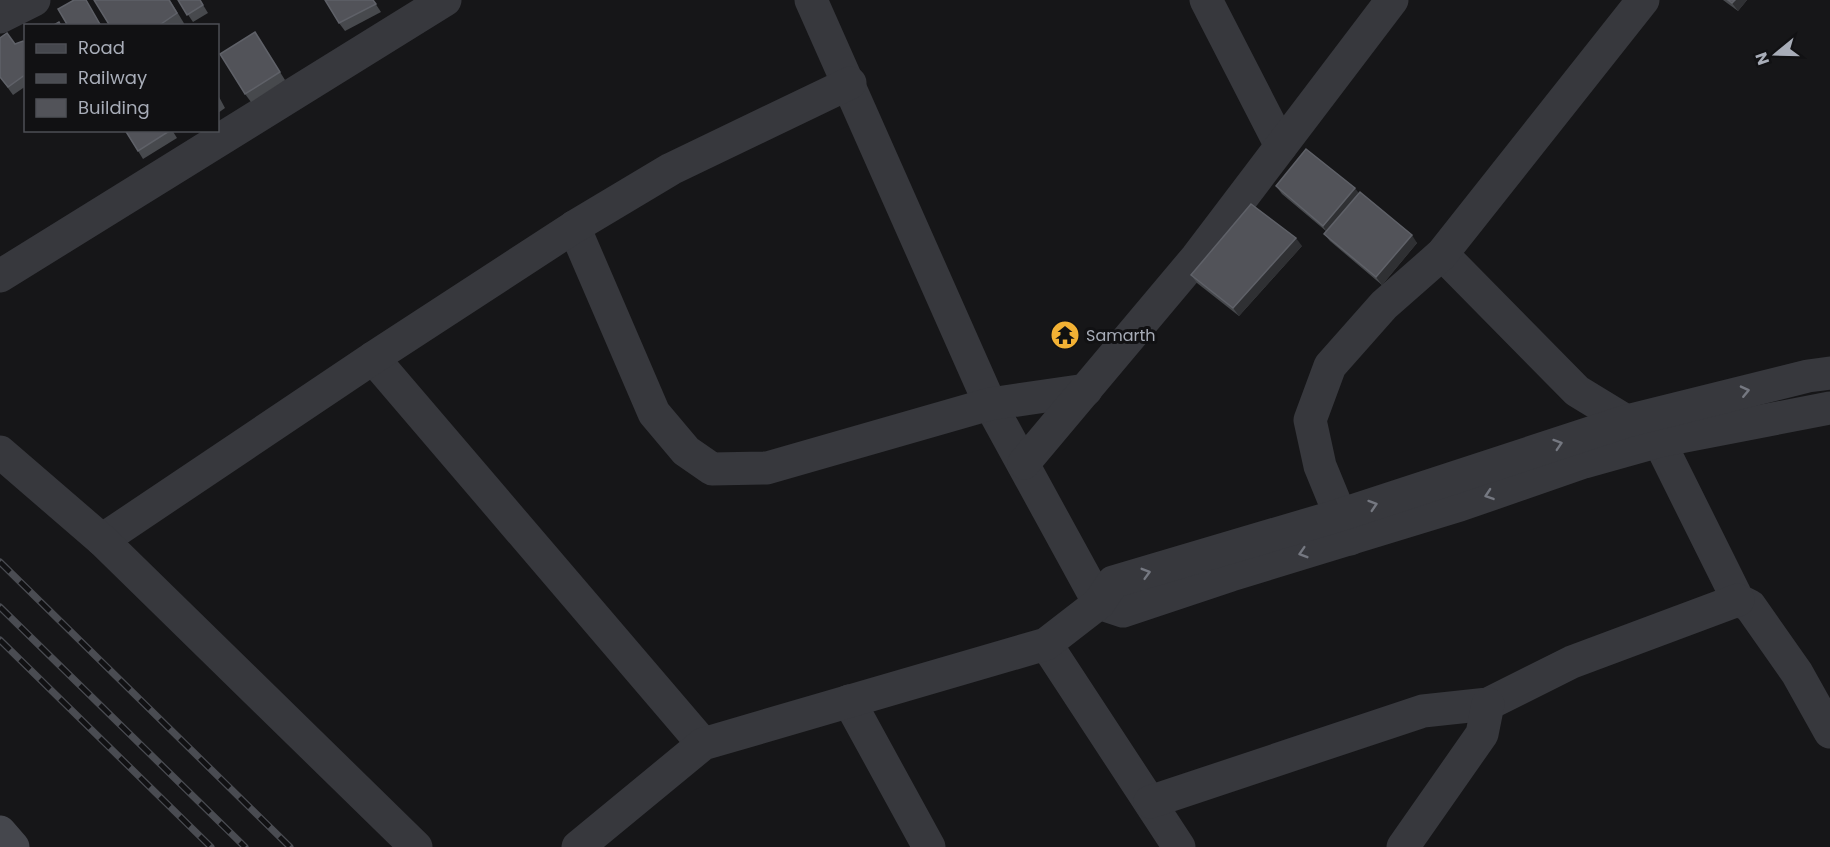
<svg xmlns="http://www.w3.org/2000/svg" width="1830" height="847" font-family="Poppins,sans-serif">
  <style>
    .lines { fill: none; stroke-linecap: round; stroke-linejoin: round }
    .minor { stroke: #37383d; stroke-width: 33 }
    .tertiary { stroke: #37383d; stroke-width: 33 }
    .secondary { stroke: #45474d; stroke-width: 33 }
    .rail-casing { stroke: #4a4c52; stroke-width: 7 }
    .rail { stroke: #111113; stroke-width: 4.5; stroke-dasharray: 14; stroke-linecap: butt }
    .wall { fill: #47494d }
    .shaded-wall { fill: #2f3033 }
    .building { fill: #525359; stroke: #5f6168; stroke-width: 1.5 }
    .oneway { stroke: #757881 }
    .labels { text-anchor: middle; stroke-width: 6; stroke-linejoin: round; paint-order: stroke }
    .poi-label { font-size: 16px; fill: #a8adb8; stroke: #111113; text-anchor: start }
  </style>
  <rect width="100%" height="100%" fill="#161618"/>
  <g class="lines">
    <g class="minor">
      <path d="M811 0 990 404 1099 603"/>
      <path d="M1206 0 1281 146"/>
      <path d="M0 17 34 0"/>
      <path d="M574 227 654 413 686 451 712 469 767 468 990 404 1086 390"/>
      <path d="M1442 254 1577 391 1659 441 1738 600 1750 606 1797 673 1830 732"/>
      <path d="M0 276 445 0"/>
      <path d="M373 358 703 744"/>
      <path d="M1024 463 1197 257 1392 0"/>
      <path d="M1350 539 1320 466 1310 420 1330 366 1384 305 1442 254 1643 0"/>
      <path d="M102 540 373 358 574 227 671 169 850 83"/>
      <path d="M1046 644 1179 847"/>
      <path d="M849 701 929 847"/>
      <path d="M1150 802 1423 711 1488 704 1572 662 1738 600"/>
      <path d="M1403 847 1482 734 1488 704"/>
    </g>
    <g class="tertiary">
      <path d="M0 452 102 540 416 847"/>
      <path d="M1099 603 1123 611 1231 575 1460 505 1584 462 1659 441 1830 408"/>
      <path d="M578 847 703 744 1046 644 1099 603 1113 582 1340 515 1627 421 1808 376 1830 373"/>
    </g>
    <path class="secondary" d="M0 832 13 847"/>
    <g class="rail-casing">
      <g id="rail">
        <path d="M0 562 290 847"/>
        <path d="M0 607 245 847"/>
        <path d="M0 640 211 847"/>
      </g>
    </g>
    <use href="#rail" class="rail"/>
  </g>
  <g class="wall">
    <path d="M94 0H170L185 25 184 26H110Z"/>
    <path d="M178 0H200L208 13 193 22Z"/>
    <path d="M373 0 381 12 345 31 339 23Z"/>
    <path d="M1723 0H1747L1738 11Z"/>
    <path d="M255 32 285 80 251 102 245 94Z"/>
    <path d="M15 44H26V86L13 95 0 77Z"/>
    <path d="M218 95 225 108 218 113Z"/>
    <path d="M125 130H172L177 138 143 159Z"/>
    <path d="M1276 186 1359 193 1417 243 1382 285 1330 241 1324 234 1326 231 1282 194Z"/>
    <path d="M1302 246 1239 316 1197 283 1191 275Z"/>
  </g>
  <g class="shaded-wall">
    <path d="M1735 0H1747L1738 11 1732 3Z"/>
    <path d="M1355 188 1361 196 1328 234 1323 226Z"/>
    <path d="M1412 235 1417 243 1382 285 1376 277Z"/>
    <path d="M1296 238 1302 246 1239 316 1233 308Z"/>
  </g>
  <g class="building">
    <path d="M74 0H86L101 26H68L58 9Z"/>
    <path d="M94 0H169L177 13 158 26H110Z"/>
    <path d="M178 0H200L203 5 187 15Z"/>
    <path d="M325 0H373L376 4 339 23Z"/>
    <path d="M1728 0H1735L1732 3Z"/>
    <path d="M59 22 61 26H52Z"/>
    <path d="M255 32 280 72 245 94 220 54Z"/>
    <path d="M7 33 15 44 23 41 26 44V74L8 87 0 77V38Z"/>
    <path d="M125 130H171L138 151Z"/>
    <path d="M1306 149 1355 188 1323 226 1276 186Z"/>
    <path d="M1360 192 1412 235 1376 277 1324 234Z"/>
    <path d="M1251 204 1296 238 1233 308 1191 275Z"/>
  </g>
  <defs><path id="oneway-chevron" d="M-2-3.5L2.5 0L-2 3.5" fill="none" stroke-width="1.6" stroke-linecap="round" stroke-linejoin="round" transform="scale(1.5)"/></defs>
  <g class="oneway">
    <use href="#oneway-chevron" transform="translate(1745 391) rotate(-13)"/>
    <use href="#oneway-chevron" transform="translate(1558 444) rotate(-18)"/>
    <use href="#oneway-chevron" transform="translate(1489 495) rotate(161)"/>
    <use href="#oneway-chevron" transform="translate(1373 505) rotate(-18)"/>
    <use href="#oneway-chevron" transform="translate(1303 553) rotate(163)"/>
    <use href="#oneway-chevron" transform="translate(1146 573) rotate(-16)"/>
  </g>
  <defs>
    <g id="temple-disc" transform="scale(1.5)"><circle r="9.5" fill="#f2b134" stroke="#111113"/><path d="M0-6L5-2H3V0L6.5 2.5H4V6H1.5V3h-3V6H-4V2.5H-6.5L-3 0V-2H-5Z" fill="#111"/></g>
  </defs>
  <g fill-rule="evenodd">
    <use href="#temple-disc" x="1065" y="335"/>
  </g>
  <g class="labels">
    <g class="poi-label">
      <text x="1086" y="341">Samarth</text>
    </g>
  </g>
  <rect x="24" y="24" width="195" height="108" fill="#111113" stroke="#4d4f55" stroke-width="1.5"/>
  <rect x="36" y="44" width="30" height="9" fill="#45474d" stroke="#4d4f55" stroke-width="1.5"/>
  <text x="78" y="54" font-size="18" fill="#a8adb8">Road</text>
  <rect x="36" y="74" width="30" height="9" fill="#4a4c52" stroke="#4d4f55" stroke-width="1.5"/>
  <text x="78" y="84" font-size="18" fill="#a8adb8">Railway</text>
  <rect x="36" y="99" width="30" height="18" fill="#525359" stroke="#4d4f55" stroke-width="1.5"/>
  <text x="78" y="114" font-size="18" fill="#a8adb8">Building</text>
  <g transform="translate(1776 54) rotate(251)" stroke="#111113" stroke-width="4.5" paint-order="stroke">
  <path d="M0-4.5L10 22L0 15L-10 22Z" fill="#a8adb8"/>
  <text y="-9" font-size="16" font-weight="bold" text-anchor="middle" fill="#a8adb8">N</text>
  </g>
</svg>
